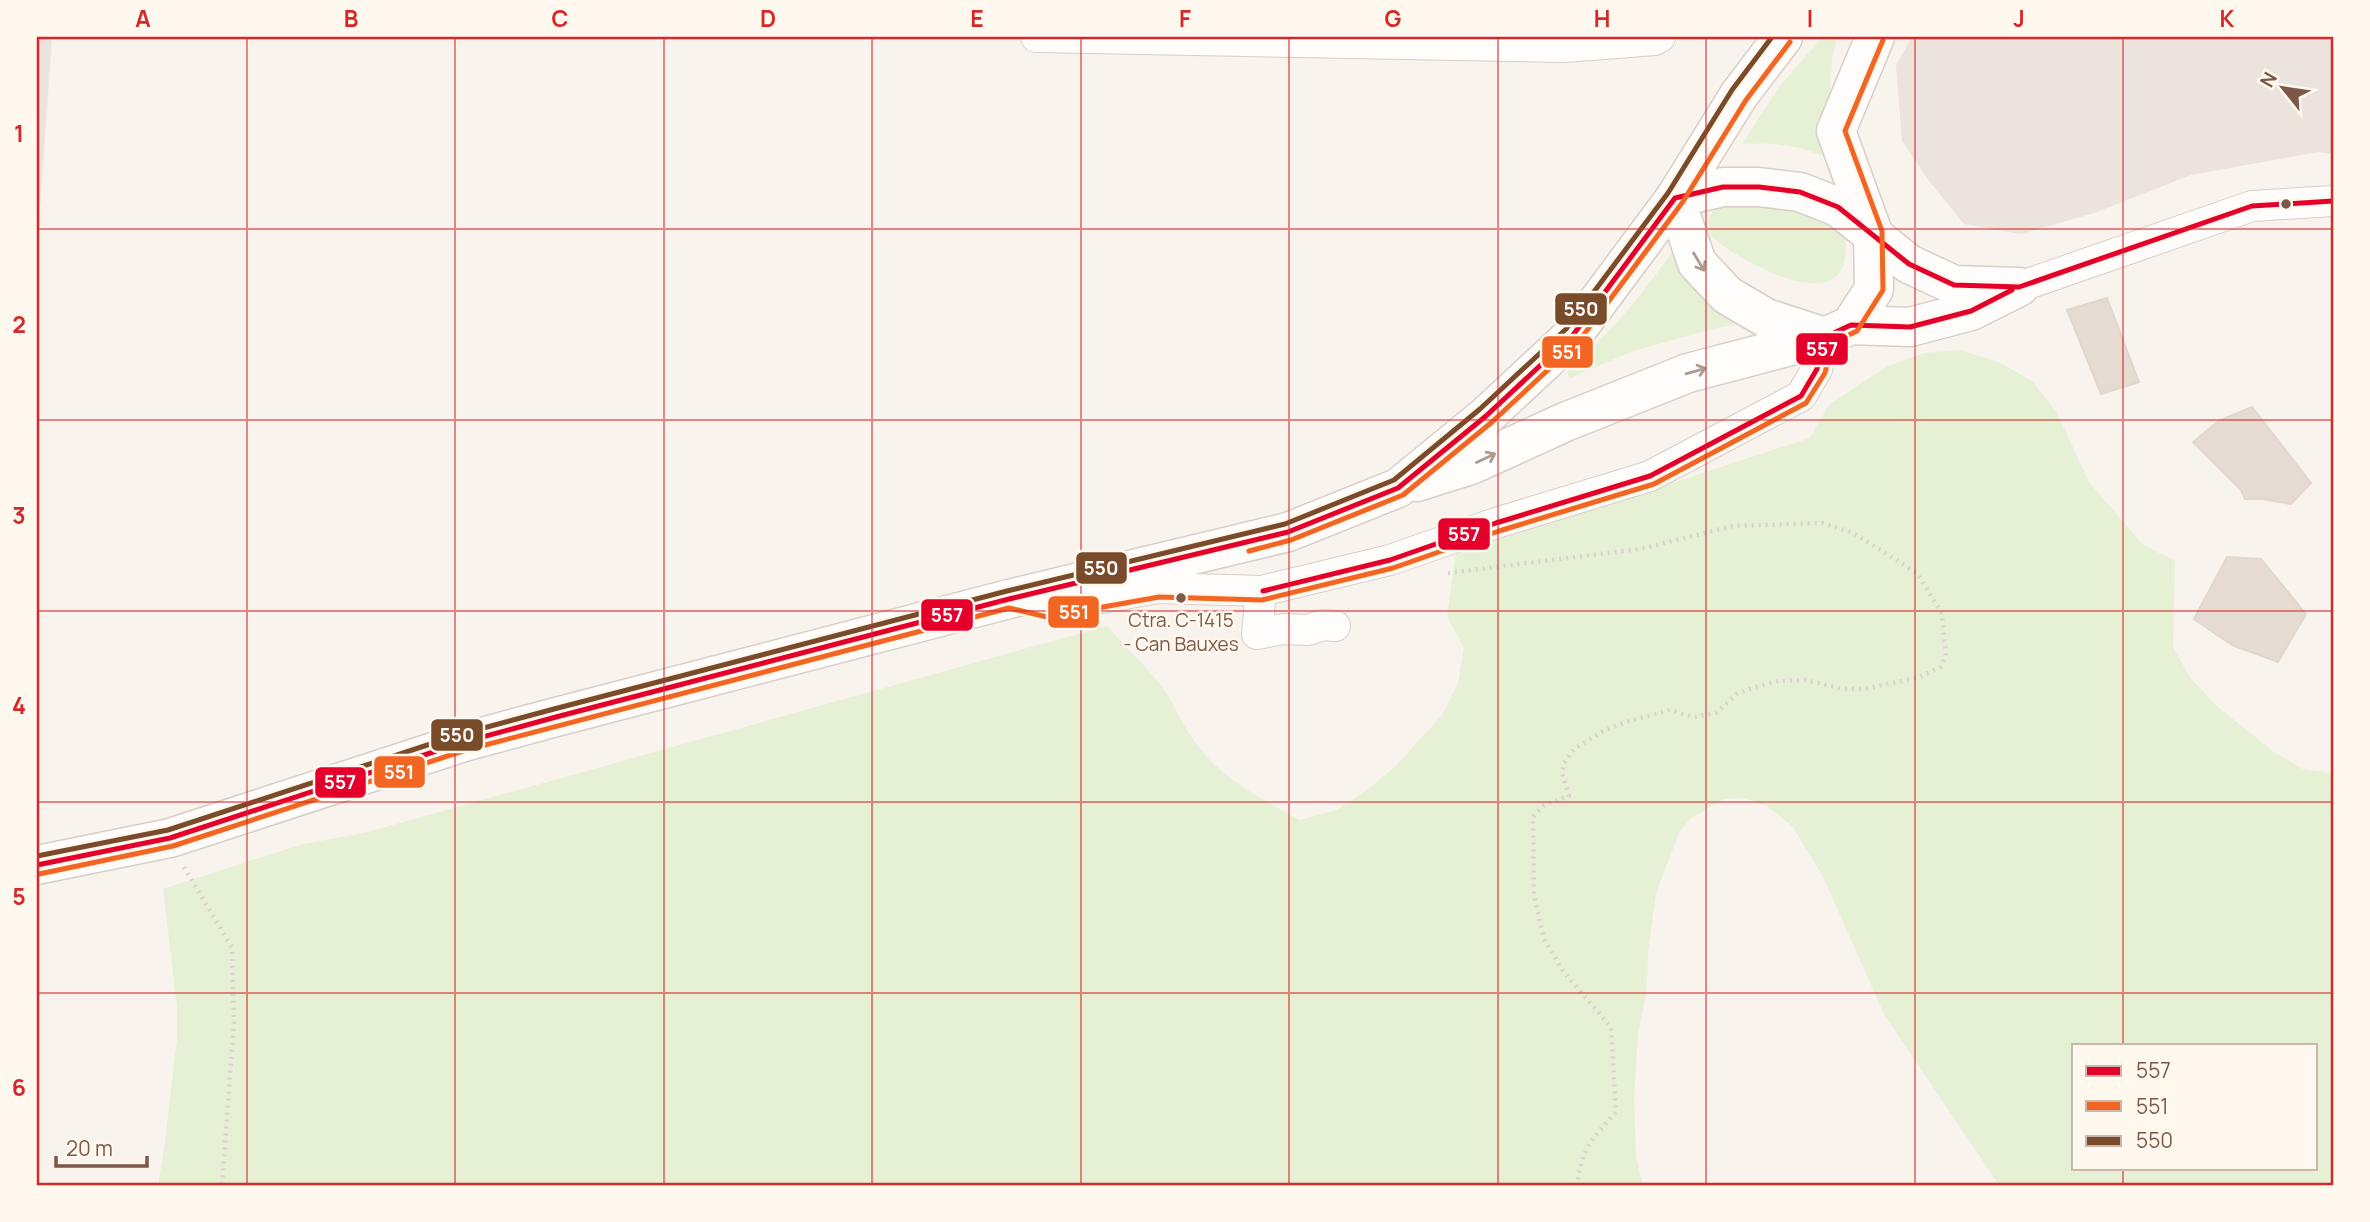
<svg xmlns="http://www.w3.org/2000/svg" width="2370" height="1222" font-family="Manrope,sans-serif">
  <style>
    .industrial { fill: #ebe3dc }
    .green { fill: #e5f0d5; fill-rule: evenodd }
    .building { fill: #e5dbd3; stroke: #e2d6cd; stroke-width: 2 }
    .lines { fill: none; stroke-linecap: round; stroke-linejoin: round }
    .street-casing { stroke: #d7cec8; stroke-width: 32 }
    .secondary-casing { stroke: #d8cec7; stroke-width: 41 }
    .path { stroke: #dcd2cd; stroke-width: 4.5; stroke-dasharray: 2 5; stroke-linecap: butt }
    .street { stroke: #fefdfc; stroke-width: 30 }
    .secondary { stroke: #fefdfc; stroke-width: 38 }
    .bus-1-casing { stroke: #fff8ee; stroke-width: 10 }
    .bus-2-casing { stroke: #fff8ee; stroke-width: 10 }
    .bus-3-casing { stroke: #fff8ee; stroke-width: 10 }
    .bus-1 { stroke: #e4002b; stroke-width: 5 }
    .bus-2 { stroke: #f26522; stroke-width: 5 }
    .bus-3 { stroke: #7a4b2a; stroke-width: 5 }
    .oneway { stroke: #af9a8f }
    .grid { fill: none; stroke: #d62828; stroke-width: 2; stroke-opacity: 0.55 }
    .bus-dot { fill: #7b5847; stroke: #fff8ee; stroke-width: 2.5 }
    .labels { text-anchor: middle; stroke-width: 5; stroke-linejoin: round; paint-order: stroke }
    .bus-label { font-size: 19px; fill: #7b5847; stroke: #fff8ee }
    .line-badge { stroke: #fff8ee; stroke-width: 2.5 }
    .badge-label { font-size: 19px; text-anchor: middle; font-weight: bold; fill: #fff }
    .neatline { fill: none; stroke: #d62828; stroke-width: 2.5 }
    .grid-label { font-size: 23px; text-anchor: middle; font-weight: bold; fill: #d62828 }
  </style>
  <rect width="100%" height="100%" fill="#f8f3ec"/>
  <g class="industrial">
    <path d="M37 37H52L37 250Z"/>
    <path d="M1912 37H2333V154L2318 152 2191 175 2094 213 2021 234 1964 224 1929 181 1902 141 1896 65Z"/>
  </g>
  <g class="green">
    <path d="M1822 37H1838C1823 76 1834 122 1838 163 1805 146 1780 142 1742 144L1780 86Z"/>
    <path d="M1719 200 1806 205 1845 236C1857 326 1743 264 1712 237 1704 223 1711 212 1719 200Z"/>
    <path d="M1679 242 1743 320 1735 325 1716 328 1633 351 1570 378 1567 372C1610 335 1647 289 1679 242Z"/>
    <path d="M1960 350 2001 363 2033 382 2057 413 2089 482 2143 545 2175 561 2173 647 2191 679 2218 707 2274 752 2303 769 2333 773V1185H1999L1884 1014 1823 877 1793 827 1766 805 1743 798 1724 799 1691 818 1679 833 1656 893 1648 952 1646 995 1638 1034 1634 1099 1636 1157 1643 1185H158L164 1149 177 1040V1006L163 889 303 844 364 833 1107 626C1127 649 1152 671 1168 696 1180 716 1189 737 1206 756 1232 784 1266 802 1300 820L1337 810 1368 789 1396 766 1443 714 1458 683 1464 648 1447 616 1456 553 1810 438 1829 405 1888 366 1924 353ZM2074 1045H2316V1168H2074Z"/>
  </g>
  <g class="building">
    <path d="M2107 298 2139 382 2101 394 2067 310Z"/>
    <path d="M2252 407 2311 483 2291 504 2262 499H2245L2241 490 2193 442 2220 420Z"/>
    <path d="M2227 557 2261 559 2306 614 2278 662 2232 645 2194 619Z"/>
  </g>
  <g class="lines">
    <g class="street-casing">
      <g id="street">
        <path d="M1036 37 1565 47 1655 40 1660 37"/>
        <path d="M2019 287 2252 206 2333 201"/>
        <path d="M1261 591 1257 634 1284 629 1308 630 1323 625 1335 626"/>
        <path d="M1051 607 1158 588 1261 591 1390 560 1496 523 1650 476 1801 396 1817 369 1825 337"/>
      </g>
    </g>
    <g class="secondary-casing">
      <g id="secondary">
        <path d="M1675 198 1723 187H1759L1800 192 1838 207 1909 264 1954 285 2017 287"/>
        <path d="M1675 198 1697 263 1727 295 1766 318 1825 337"/>
        <path d="M1851 325 1874 289 1873 233 1836 131 1875 37"/>
        <path d="M1417 482 1471 465 1565 422 1688 373 1825 337 1851 325 1910 327 1971 311 2019 287"/>
        <path d="M37 865 170 838 464 742 556 717 1009 599 1288 532 1398 488 1486 416 1573 335 1675 198 1739 95 1783 37"/>
      </g>
    </g>
    <g class="path">
      <path d="M1448 573 1640 549 1733 526 1822 523 1853 533 1917 573 1942 614 1946 657 1940 667 1917 678 1864 689H1844L1805 680 1778 681 1755 687 1737 694 1716 713 1693 717 1670 710 1626 722 1603 731 1574 749 1564 763 1562 773 1569 796 1544 805 1533 817 1534 896 1544 939 1563 971 1611 1027 1616 1112C1592 1139 1582 1148 1577 1185"/>
      <path d="M184 867 232 948 234 1022 222 1185"/>
    </g>
    <use href="#street" class="street"/>
    <use href="#secondary" class="secondary"/>
    <g class="bus-1-casing">
      <g id="bus-1">
        <path d="M1263 591 1390 560 1496 523 1650 476 1801 396 1817 369 1825 337 1851 325 1910 327 1971 311 2012 290"/>
        <path d="M37 865 170 838 464 742 556 717 1009 599 1288 532 1398 488 1486 416 1573 335 1675 198 1723 187H1759L1800 192 1838 207 1909 264 1954 285 2019 287 2252 206 2333 201"/>
      </g>
    </g>
    <g class="bus-2-casing">
      <g id="bus-2">
        <path d="M1249 551 1291 540 1403 495 1492 422 1579 341 1682 203 1746 100 1790 42"/>
        <path d="M39 874 173 846 466 750 1009 608 1047 617 1159 597 1262 600 1393 568 1499 531 1654 484 1806 403 1825 373 1832 343 1857 331 1883 290 1882 231 1845 131 1883 40"/>
      </g>
    </g>
    <g class="bus-3-casing">
      <path id="bus-3" d="M37 856 168 830 461 734 554 709 1007 591 1285 524 1394 480 1480 409 1566 329 1668 193 1732 90 1772 37"/>
    </g>
    <use href="#bus-1" class="bus-1"/>
    <use href="#bus-2" class="bus-2"/>
    <use href="#bus-3" class="bus-3"/>
  </g>
  <defs><path id="oneway-shaft" d="M-6 0H5M1.5-3L5.5 0L1.5 3" fill="none" stroke-width="1.6" stroke-linecap="round" stroke-linejoin="round" transform="scale(1.75)"/></defs>
  <g class="oneway">
    <use href="#oneway-shaft" transform="translate(1699 262) rotate(59)"/>
    <use href="#oneway-shaft" transform="translate(1696 371) rotate(-16)"/>
    <use href="#oneway-shaft" transform="translate(1486 458) rotate(-25)"/>
  </g>
  <path class="grid" d="M247 37V1185M455 37V1185M664 37V1185M872 37V1185M1081 37V1185M1289 37V1185M1498 37V1185M1706 37V1185M1915 37V1185M2123 37V1045M37 229H2333M37 420H2333M37 611H2333M37 802H2333M37 993H2333M2123 1168V1185"/>
  <g class="bus-dot">
    <circle cx="2286" cy="204" r="6"/>
    <circle cx="1181" cy="598" r="6"/>
  </g>
  <g class="labels">
    <g class="bus-label">
      <text x="1181" y="627">Ctra. C-1415<tspan x="1181" dy="24">- Can Bauxes</tspan></text>
    </g>
  </g>
  <g class="line-badge">
    <rect x="1554" y="292" width="54" height="34" rx="7" fill="#7a4b2a"/>
    <rect x="1795" y="332" width="54" height="34" rx="7" fill="#e4002b"/>
    <rect x="1541" y="335" width="53" height="34" rx="7" fill="#f26522"/>
    <rect x="1437" y="517" width="54" height="34" rx="7" fill="#e4002b"/>
    <rect x="1075" y="551" width="53" height="34" rx="7" fill="#7a4b2a"/>
    <rect x="1047" y="595" width="53" height="34" rx="7" fill="#f26522"/>
    <rect x="920" y="598" width="54" height="34" rx="7" fill="#e4002b"/>
    <rect x="430" y="718" width="54" height="34" rx="7" fill="#7a4b2a"/>
    <rect x="373" y="755" width="53" height="34" rx="7" fill="#f26522"/>
    <rect x="314" y="766" width="53" height="33" rx="7" fill="#e4002b"/>
  </g>
  <g class="badge-label">
    <text x="1581" y="316">550</text>
    <text x="1822" y="356">557</text>
    <text x="1567" y="359">551</text>
    <text x="1464" y="541">557</text>
    <text x="1101" y="575">550</text>
    <text x="1074" y="619">551</text>
    <text x="947" y="622">557</text>
    <text x="457" y="742">550</text>
    <text x="399" y="779">551</text>
    <text x="340" y="789">557</text>
  </g>
  <rect width="2370" height="1222" fill="none" stroke="#fff8ee" stroke-width="77"/>
  <rect x="2072" y="1044" width="245" height="126" fill="#fff8ee" stroke="#cab8ab" stroke-width="2"/>
  <rect x="2086" y="1066" width="35" height="10" fill="#e4002b" stroke="#cab8ab" stroke-width="2"/>
  <text x="2136" y="1078" font-size="21" fill="#7b5847">557</text>
  <rect x="2086" y="1101" width="35" height="10" fill="#f26522" stroke="#cab8ab" stroke-width="2"/>
  <text x="2136" y="1114" font-size="21" fill="#7b5847">551</text>
  <rect x="2086" y="1136" width="35" height="10" fill="#7a4b2a" stroke="#cab8ab" stroke-width="2"/>
  <text x="2136" y="1148" font-size="21" fill="#7b5847">550</text>
  <g transform="translate(2283 88) rotate(300)" stroke="#fff8ee" stroke-width="5" paint-order="stroke">
  <path d="M0-5L12 26L0 18L-12 26Z" fill="#7b5847"/>
  <text y="-10" font-size="19" font-weight="bold" text-anchor="middle" fill="#7b5847">N</text>
  </g>
  <path d="M56 1156v10h91v-10" fill="none" stroke="#7b5847" stroke-width="3.5"/>
  <text x="66" y="1156" font-size="21" fill="#7b5847" stroke="#fff8ee" stroke-width="5" paint-order="stroke">20 m</text>
  <rect x="38" y="38" width="2294" height="1146" class="neatline"/>
  <g class="grid-label">
    <text x="143" y="27">A</text>
    <text x="351" y="27">B</text>
    <text x="560" y="27">C</text>
    <text x="768" y="27">D</text>
    <text x="977" y="27">E</text>
    <text x="1185" y="27">F</text>
    <text x="1393" y="27">G</text>
    <text x="1602" y="27">H</text>
    <text x="1810" y="27">I</text>
    <text x="2019" y="27">J</text>
    <text x="2227" y="27">K</text>
    <text x="19" y="142">1</text>
    <text x="19" y="333">2</text>
    <text x="19" y="524">3</text>
    <text x="19" y="714">4</text>
    <text x="19" y="905">5</text>
    <text x="19" y="1096">6</text>
  </g>
</svg>
